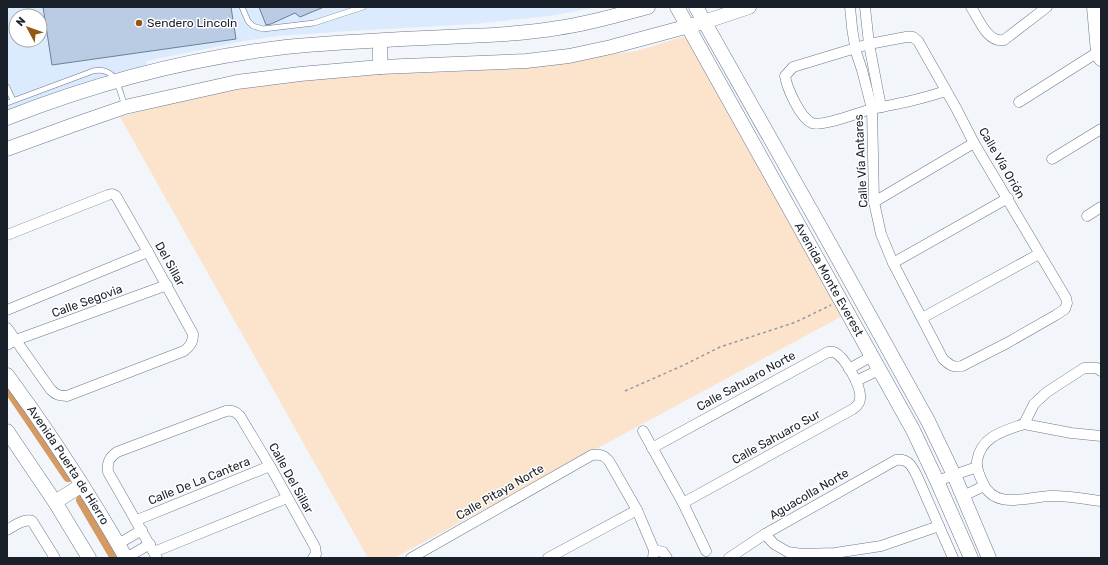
<svg xmlns="http://www.w3.org/2000/svg" width="1108" height="565" font-family="Rubik,sans-serif">
  <style>
    .built { fill: #dceafd; fill-rule: evenodd }
    .green { fill: #fbe3cc }
    .lines { fill: none; stroke-linecap: round; stroke-linejoin: round }
    .canal { stroke: #d49a61; stroke-width: 10 }
    .building { fill: #bacbe4; stroke: #6f7f96 }
    .lane-casing { stroke: #697990; stroke-width: 6 }
    .street-casing { stroke: #697990; stroke-width: 11 }
    .secondary-casing { stroke: #697990; stroke-width: 15 }
    .path { stroke: #959aa0; stroke-width: 1.5; stroke-dasharray: 3 3; stroke-linecap: butt }
    .lane { stroke: #fff; stroke-width: 5 }
    .street { stroke: #fff; stroke-width: 10 }
    .secondary { stroke: #fff; stroke-width: 14 }
    .poi-dot { fill: #915812; stroke: #fff; stroke-width: 1.5 }
    .labels { text-anchor: middle; stroke-width: 3; stroke-linejoin: round; paint-order: stroke }
    .poi-label { font-size: 12px; fill: #192029; stroke: #fff; text-anchor: start }
    .street-label { font-size: 12px; fill: #192029; stroke: #fff }
  </style>
  <rect width="100%" height="100%" fill="#f2f5fa"/>
  <path class="built" d="M7 7H598L549 16 474 24 350 31 278 36 244 41 146 61 148 67 7 113ZM16 16H40V40H16Z"/>
  <path class="green" d="M689 35 846 314 394 558H368L120 117 185 100 235 90 300 80 383 73 453 72 554 63 637 51Z"/>
  <g class="lines">
    <g class="canal">
      <path d="M7 387 68 477"/>
      <path d="M81 500 115 558"/>
    </g>
  </g>
  <g class="building">
    <path d="M43 7H231L236 39 52 65Z"/>
    <path d="M259 7H324L300 17 295 13 271 24 266 25Z"/>
  </g>
  <g class="lines">
    <g class="lane-casing">
      <g id="lane">
        <path d="M242 7 248 21 253 26 263 29 314 23 363 7"/>
        <path d="M7 87 13 100"/>
        <path d="M7 103 93 71C117 66 119 89 125 107"/>
      </g>
    </g>
    <g class="street-casing">
      <g id="street">
        <path d="M850 7C851 22 853 37 856 52L862 70 872 109 874 202 881 234 893 263 943 359C950 365 953 368 962 366L1007 343 1056 315 1065 309 1067 303 1066 298 974 143 956 108 918 41 913 37H906L869 44 793 67 785 76C787 88 800 118 812 123 823 127 859 112 872 109 880 107 888 106 896 104 913 101 930 96 946 91"/>
        <path d="M865 7 869 44 881 107"/>
        <path d="M971 7C979 19 987 43 1004 40L1047 7"/>
        <path d="M1019 102 1098 52"/>
        <path d="M1052 159 1101 129"/>
        <path d="M874 202 974 143"/>
        <path d="M1087 216 1101 207"/>
        <path d="M7 235 108 195 112 194 116 196 148 252 193 334C193 343 190 346 184 351L67 396C60 396 56 395 51 390L7 328"/>
        <path d="M893 263 1008 198"/>
        <path d="M7 310 148 252"/>
        <path d="M922 318 1039 254"/>
        <path d="M7 345 16 340 167 285"/>
        <path d="M849 369 872 356"/>
        <path d="M856 381 879 370"/>
        <path d="M1024 424C1004 431 981 436 977 461 976 468 979 474 982 481 994 511 1026 497 1050 496 1067 495 1084 499 1101 501"/>
        <path d="M1024 424 1034 404 1047 392 1084 368H1097L1101 371"/>
        <path d="M1024 424 1071 433 1101 436"/>
        <path d="M643 431 683 503 706 551"/>
        <path d="M652 448 828 352C830 352 832 352 834 352 845 357 862 387 860 399 860 403 857 406 853 409L683 503"/>
        <path d="M937 481 977 467"/>
        <path d="M963 496 984 486"/>
        <path d="M137 520 270 466"/>
        <path d="M7 530C14 526 24 518 32 521L55 558"/>
        <path d="M765 534 774 544 788 552 802 554 835 553 881 546 939 526"/>
        <path d="M118 544 142 530"/>
        <path d="M654 550 663 552 667 558"/>
        <path d="M154 552 287 498"/>
        <path d="M126 558 150 544"/>
        <path d="M157 558 108 472C107 462 109 458 117 452L226 411C232 410 235 411 240 416L270 466 315 547 316 554 313 558"/>
        <path d="M411 558 592 455C600 454 604 455 609 461L637 510 654 550 653 558"/>
        <path d="M548 558 637 510"/>
        <path d="M729 558 765 534 896 460C908 458 912 466 917 476L953 558"/>
      </g>
    </g>
    <g class="secondary-casing">
      <g id="secondary">
        <path id="s1" d="M677 7 913 430 937 481 971 558"/>
        <path d="M696 7 831 246 928 421 954 475 989 558"/>
        <path d="M1094 7 1098 52 1101 59"/>
        <path d="M380 67V41"/>
        <path d="M7 118C96 83 191 58 286 47 346 41 407 39 467 36 497 35 528 33 558 28 588 24 618 15 648 7"/>
        <path d="M7 149 73 125 125 107 237 82 300 74 380 67 526 61 569 56 611 47 704 22 749 7"/>
        <path id="s2" d="M7 375C50 433 90 495 126 558"/>
        <path d="M7 431 55 502 89 558"/>
        <path d="M55 502 82 485"/>
      </g>
    </g>
    <path class="path" d="M625 391 684 365 720 347 796 322 831 305"/>
    <use href="#lane" class="lane"/>
    <use href="#street" class="street"/>
    <use href="#secondary" class="secondary"/>
  </g>
  <circle class="poi-dot" cx="139" cy="23" r="4"/>
  <g class="labels">
    <g class="poi-label">
      <text x="147" y="27">Sendero Lincoln</text>
    </g>
    <g class="street-label">
      <text transform="translate(861 161) rotate(-93)" y="4">Calle Vía Antares</text>
      <text transform="translate(1002 163) rotate(60)" y="4">Calle Vía Orión</text>
      <text transform="translate(170 264) rotate(61)" y="4">Del Sillar</text>
      <text dy="4" stroke="none"><textPath href="#s1" startOffset="312">Avenida Monte Everest</textPath></text>
      <text transform="translate(87 301) rotate(-20)" y="4">Calle Segovia</text>
      <text transform="translate(746 381) rotate(-29)" y="4">Calle Sahuaro Norte</text>
      <text transform="translate(776 437) rotate(-29)" y="4">Calle Sahuaro Sur</text>
      <text dy="4" stroke="none"><textPath href="#s2" startOffset="109">Avenida Puerta de Hierro</textPath></text>
      <text transform="translate(291 478) rotate(61)" y="4">Calle Del Sillar</text>
      <text transform="translate(199 481) rotate(-22)" y="4">Calle De La Cantera</text>
      <text transform="translate(500 492) rotate(-30)" y="4">Calle Pitaya Norte</text>
      <text transform="translate(809 494) rotate(-30)" y="4">Aguacolla Norte</text>
    </g>
  </g>
  <rect width="1108" height="565" fill="none" stroke="#192029" stroke-width="16"/>
  <g transform="translate(28 28) rotate(311)"><circle r="19" fill="#ffffff" stroke="#a3a6a9"/>
  <path d="M0-3L7 15L0 10L-7 15Z" fill="#915812"/>
  <text y="-6" font-size="11" font-weight="bold" text-anchor="middle" fill="#192029">N</text>
  </g>
</svg>
